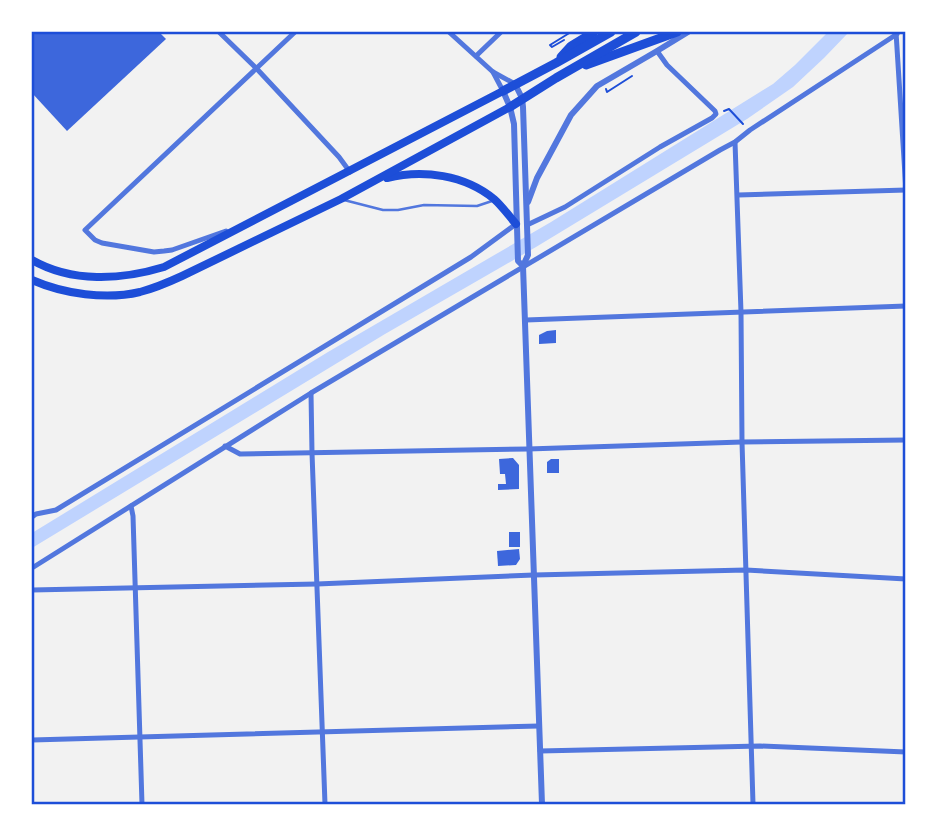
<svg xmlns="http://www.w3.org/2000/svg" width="937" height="836" font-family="'Nunito Sans',sans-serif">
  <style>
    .water { fill: #bfd3fe }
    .building { fill: #3d67dc }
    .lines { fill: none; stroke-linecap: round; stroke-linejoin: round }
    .path { stroke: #1d4ed8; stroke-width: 2 }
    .service { stroke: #5277de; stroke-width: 2.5 }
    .minor { stroke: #5277de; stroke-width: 5 }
    .tertiary { stroke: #5277de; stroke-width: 6 }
    .primary { stroke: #1d4ed8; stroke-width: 8 }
    .motorway { stroke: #1d4ed8; stroke-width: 9 }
    .neatline { fill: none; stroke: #1d4ed8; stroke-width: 2.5 }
  </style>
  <rect width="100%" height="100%" fill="#f2f2f2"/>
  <path class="water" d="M828 32H849L824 58 793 87 747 119 536 247 385 334 32 548V533L328 352 551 222 773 84 795 65Z"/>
  <g class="building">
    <path d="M32 32H159L166 39 67 131 32 93Z"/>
    <path d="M556 330V343L539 344V335L547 331Z"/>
    <path d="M513 458 519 465V489L498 490V484H506L505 474H500L499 459Z"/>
    <path d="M551 459H559V473H547V462Z"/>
    <rect x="509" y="532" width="11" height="15"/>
    <path d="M519 549 520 559 516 565 498 566 497 551Z"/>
  </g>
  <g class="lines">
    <g class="path">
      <path d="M564 40 552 47 550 45 571 32"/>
      <path d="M606 89 607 92 632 76"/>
      <path d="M724 111 729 109 743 124"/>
    </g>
    <path class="service" d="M344 200 383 210H398L424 205 477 206 492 201"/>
    <g class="minor">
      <path d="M219 32 257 69 339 157 350 172"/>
      <path d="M449 32 493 72 515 84"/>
      <path d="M896 32 906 191"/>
      <path d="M476 56 501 32"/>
      <path d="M493 72 503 91"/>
      <path d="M735 142 741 312 742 442 753 804"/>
      <path d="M738 195 906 190"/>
      <path d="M527 225 565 207 660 147 712 118 716 114 715 111 667 65 657 51"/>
      <path d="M226 231 172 250 164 251 154 252 102 243 95 240 85 230 295 32"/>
      <path d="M526 320 906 306"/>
      <path d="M311 393 312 453 325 804"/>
      <path d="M225 446 240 454 528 449 742 442 906 440"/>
      <path d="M131 506 133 516 142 804"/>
      <path d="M32 517 36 514 56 510 471 257 516 224"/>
      <path d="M32 568 311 393 720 150 735 142 750 130 897 34"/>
      <path d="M32 590 317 584 534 575 746 570 906 579"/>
      <path d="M32 740 539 726"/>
      <path d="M540 751 760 746 906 752"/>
    </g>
    <g class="tertiary">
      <path d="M515 84 522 98 523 107 528 255 523 266 542 804"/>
      <path d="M503 91 510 107 514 124 518 261 523 266"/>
      <path d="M528 202 537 178 571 115 597 86 657 51 688 32"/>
    </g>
    <g class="primary">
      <path d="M387 178C423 169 465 175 494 199 502 206 509 216 516 224"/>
      <path d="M32 260C72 283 121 280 164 267L503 91"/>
      <path d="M32 280C64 294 106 300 140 292 155 288 169 282 182 276L341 199 510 107"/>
    </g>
    <g class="motorway">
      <path d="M561 57 571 46 594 32"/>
      <path d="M586 65 677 32"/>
      <path d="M503 91 556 63 611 32"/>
      <path d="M510 107 556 78 636 32"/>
    </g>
  </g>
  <rect width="937" height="836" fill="none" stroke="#ffffff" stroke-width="66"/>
  <rect x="33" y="33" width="871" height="770" class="neatline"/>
</svg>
